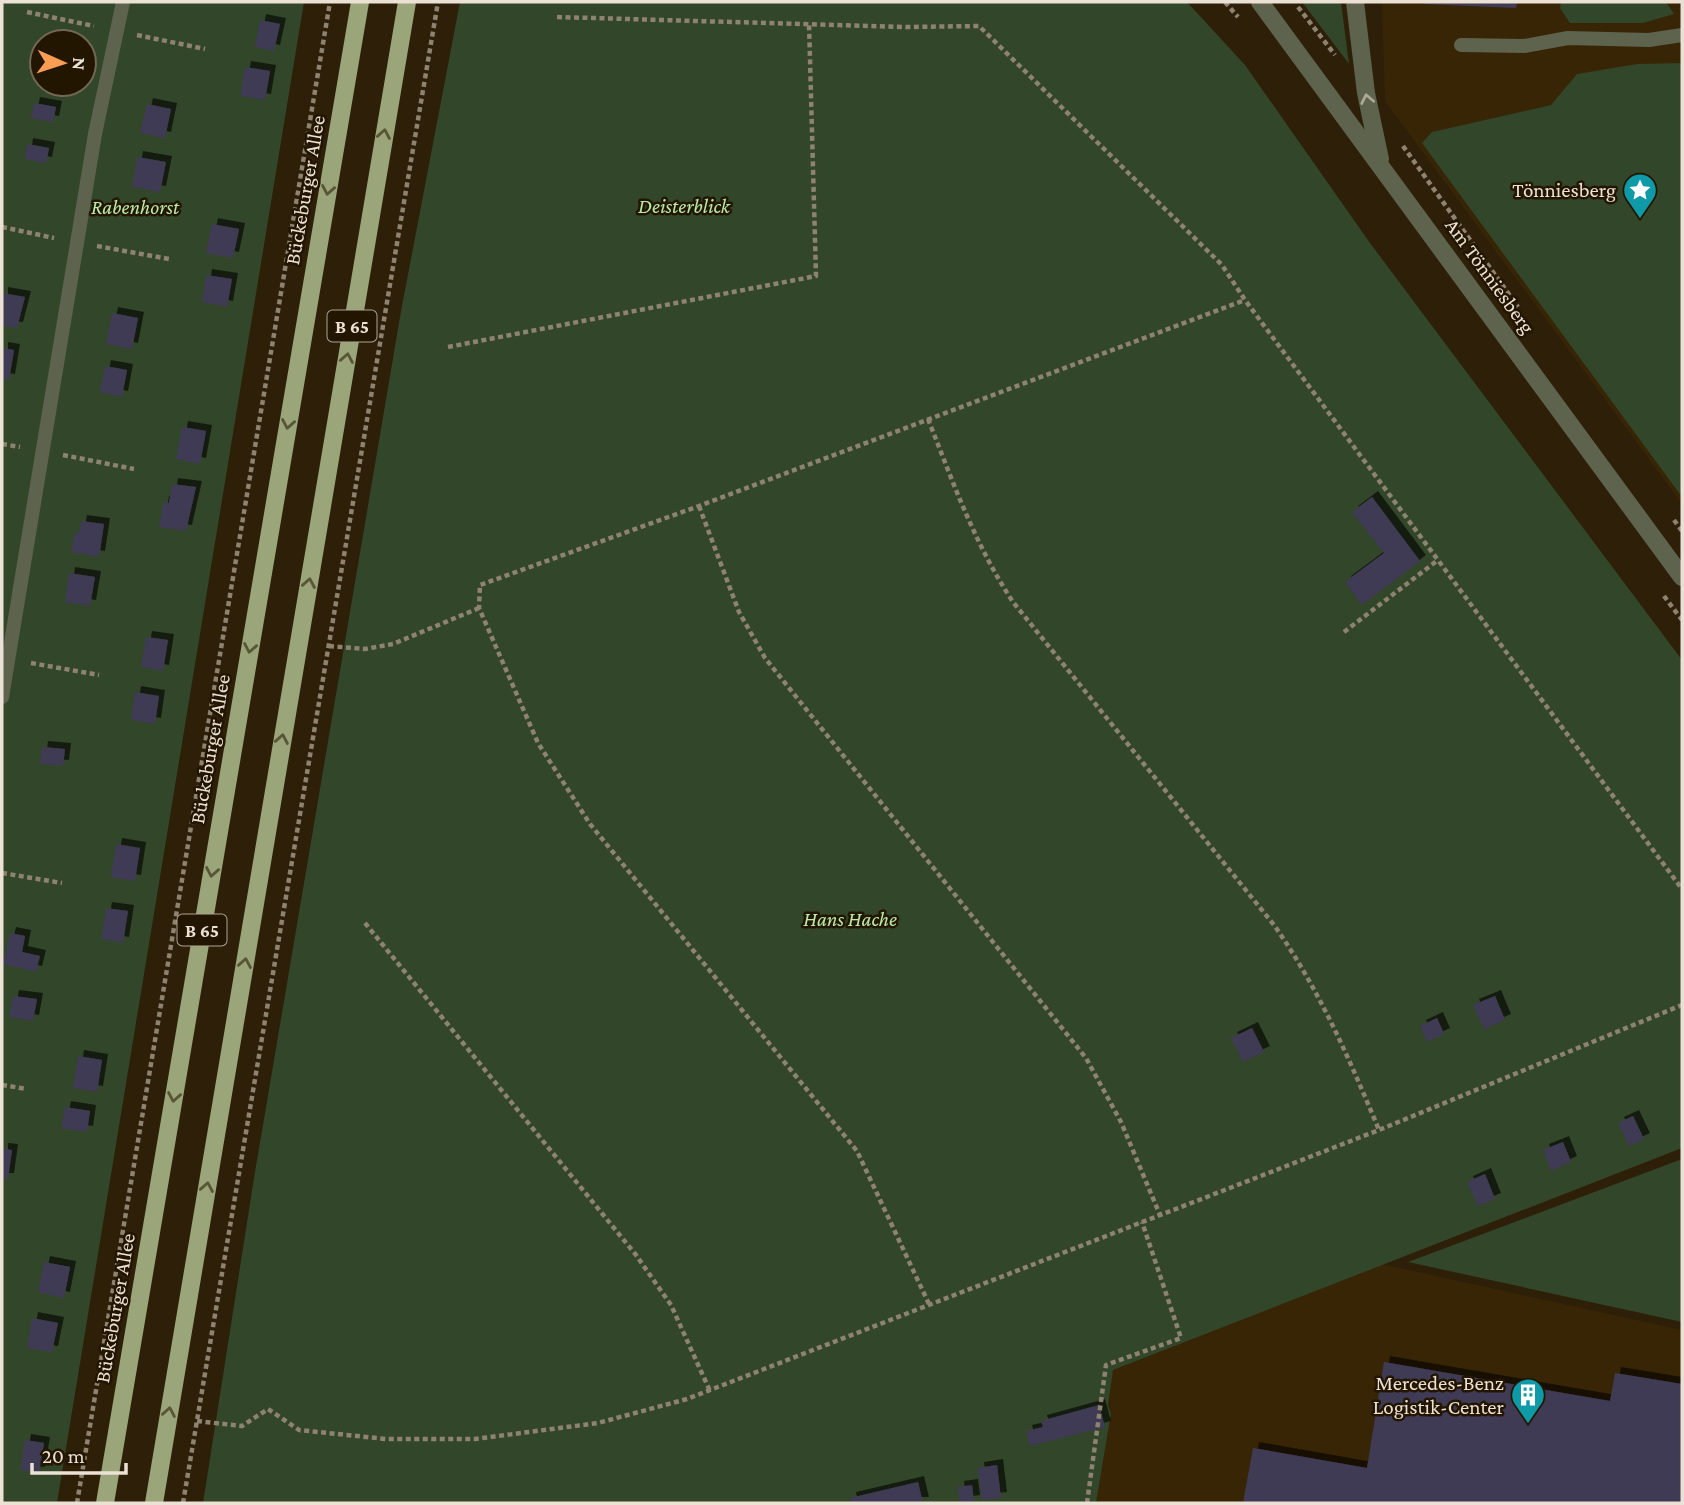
<svg xmlns="http://www.w3.org/2000/svg" width="1684" height="1505" font-family="'Crimson Pro',serif">
  <style>
    .built { fill: #372506 }
    .green { fill: #324629; fill-rule: evenodd }
    .building { fill: #403b54; filter: url(#shadow) }
    .lines { fill: none; stroke-linecap: round; stroke-linejoin: round }
    .path { stroke: #8e8270; stroke-width: 4.5; stroke-dasharray: 5 3.5; stroke-linecap: butt }
    .service { stroke: #5e634e; stroke-width: 14 }
    .minor { stroke: #5e634e; stroke-width: 18 }
    .primary { stroke: #9aa579; stroke-width: 18 }
    .oneway { stroke: #aca898 }
    .oneway2 { stroke: #595637 }
    .labels { text-anchor: middle; stroke-width: 5; stroke-linejoin: round; paint-order: stroke }
    .shield { fill: #231601; stroke: #afa495; stroke-width: 2 }
    .shield-label { font-size: 19px; font-weight: bold; fill: #ebe1d4 }
    .street-label { font-size: 21px; fill: #ebe1d4; stroke: #231601 }
    .poi-label { font-size: 21px; fill: #ebe1d4; stroke: #231601; text-anchor: end }
    .park-label { font-size: 21px; font-style: italic; fill: #b9eaa6; stroke: #231601 }
  </style>
  <defs>
    <filter id="shadow"><feDropShadow dx="6" dy="-6" stdDeviation="0" flood-color="#0009"/></filter>
  </defs>
  <rect width="100%" height="100%" fill="#2d1f08"/>
  <g class="built">
    <path d="M1382 2H1682V504L1385 101Z"/>
    <path d="M1382 1264 1682 1330V1503H1096L1111 1414 1108 1405 1112 1370Z"/>
  </g>
  <g class="green">
    <path d="M2 2H304L57 1503H2ZM42 42H84V84H42Z"/>
    <path d="M460 2H1187L1245 65 1370 243 1682 660V1148L1113 1370 1108 1405 1111 1414 1096 1503H203L254 1178 401 311Z"/>
    <path d="M1302 2H1341L1349 64Z"/>
    <path d="M1561 2H1666L1674 14 1643 23H1570L1560 8Z"/>
    <path d="M1682 63V497L1422 143 1432 132 1551 105 1577 74 1637 64Z"/>
    <path d="M1682 1159V1322L1408 1262Z"/>
  </g>
  <g class="building">
    <path d="M1425 2H1517L1516 8 1424 4Z"/>
    <path d="M260 20 280 24 274 51 255 47Z"/>
    <path d="M245 67 270 71 265 100 240 96Z"/>
    <path d="M34 103 56 107 53 122 31 118Z"/>
    <path d="M147 104 171 109 165 138 140 133Z"/>
    <path d="M27 144 49 148 46 163 25 159Z"/>
    <path d="M137 157 166 162 160 192 132 187Z"/>
    <path d="M212 224 239 229 233 258 206 253Z"/>
    <path d="M206 275 232 279 227 307 202 302Z"/>
    <path d="M2 293 25 297 17 328 2 326Z"/>
    <path d="M112 313 138 318 132 349 106 344Z"/>
    <path d="M2 348 14 350 9 380 2 379Z"/>
    <path d="M105 366 127 370 122 397 100 392Z"/>
    <path d="M182 427 206 431 200 464 176 459Z"/>
    <path d="M172 484 196 487 186 531 159 527 163 502 169 503Z"/>
    <path d="M1372 497 1420 561 1362 605 1345 582 1384 553 1352 512Z"/>
    <path d="M81 521 104 524 99 557 71 552 75 532 79 533Z"/>
    <path d="M69 573 95 577 90 606 65 602Z"/>
    <path d="M146 637 168 640 163 671 141 667Z"/>
    <path d="M135 692 159 696 155 724 131 720Z"/>
    <path d="M42 747 65 749 63 766 40 764Z"/>
    <path d="M116 844 140 848 135 881 111 877Z"/>
    <path d="M106 908 128 911 123 943 101 939Z"/>
    <path d="M10 933 25 936 22 952 40 956 36 972 3 964Z"/>
    <path d="M13 996 37 999 33 1021 9 1017Z"/>
    <path d="M1495 996 1505 1020 1484 1029 1473 1005Z"/>
    <path d="M1437 1018 1444 1034 1427 1042 1420 1026Z"/>
    <path d="M1252 1028 1264 1052 1243 1062 1231 1038Z"/>
    <path d="M78 1056 102 1060 97 1092 73 1088Z"/>
    <path d="M65 1107 90 1111 87 1132 61 1128Z"/>
    <path d="M1633 1116 1644 1139 1629 1146 1618 1123Z"/>
    <path d="M1563 1142 1571 1162 1551 1171 1543 1150Z"/>
    <path d="M2 1149 12 1150 8 1179H2Z"/>
    <path d="M1485 1174 1495 1199 1478 1206 1467 1182Z"/>
    <path d="M44 1262 70 1267 64 1298 38 1292Z"/>
    <path d="M32 1318 58 1323 52 1352 27 1348Z"/>
    <path d="M1384 1362 1610 1401 1615 1373 1682 1384V1503H1243L1253 1448 1367 1468Z"/>
    <path d="M1099 1405 1105 1427 1030 1446 1026 1431 1043 1427 1041 1421Z"/>
    <path d="M25 1440 44 1443 39 1473 20 1470Z"/>
    <path d="M997 1465 1001 1498 982 1500 978 1468Z"/>
    <path d="M918 1482 923 1503H851L850 1498Z"/>
    <path d="M972 1485 974 1501 960 1503 958 1487Z"/>
  </g>
  <g class="lines">
    <g class="path">
      <path d="M1225 2 1238 17"/>
      <path d="M1298 7 1335 55"/>
      <path d="M27 12 94 26"/>
      <path d="M557 17 906 27 979 26 1222 265 1245 300 1682 889"/>
      <path d="M137 35 205 49"/>
      <path d="M1403 146 1518 307"/>
      <path d="M2 227 54 238"/>
      <path d="M97 246 169 259"/>
      <path d="M448 347 816 276 809 23"/>
      <path d="M928 419C953 482 975 545 1013 602L1274 925C1319 989 1349 1058 1379 1130"/>
      <path d="M2 444 20 447"/>
      <path d="M63 455 134 469"/>
      <path d="M699 506 739 612 765 658 1086 1058 1121 1122 1160 1215"/>
      <path d="M1674 520 1682 531"/>
      <path d="M1664 596 1682 620"/>
      <path d="M1344 632 1438 560"/>
      <path d="M329 646 365 649 393 644 479 608"/>
      <path d="M31 663 99 675"/>
      <path d="M2 873 62 883"/>
      <path d="M365 923 636 1255 671 1305 710 1391"/>
      <path d="M2 1085 27 1089"/>
      <path d="M929 1304 857 1151 590 824 538 743 479 608 480 585 699 506 1245 300"/>
      <path d="M197 1421 242 1426 268 1409 299 1430 386 1439H475L598 1423 687 1399 1379 1130 1682 1005"/>
      <path d="M77 1503 330 2"/>
      <path d="M183 1503 438 2"/>
      <path d="M1087 1503 1106 1365 1181 1338 1142 1222"/>
    </g>
    <g class="service">
      <path d="M1461 45 1524 46 1568 38 1649 40 1682 35"/>
      <path d="M2 697 95 134 123 2"/>
    </g>
    <g class="minor">
      <path d="M1260 2 1682 577"/>
      <path d="M1355 2 1366 93 1380 159"/>
    </g>
    <g class="primary">
      <path d="M105 1503 360 2"/>
      <path d="M154 1503 407 2"/>
    </g>
  </g>
  <defs><path id="oneway-chevron" d="M-2-3.5L2.5 0L-2 3.5" fill="none" stroke-width="1.6" stroke-linecap="round" stroke-linejoin="round" transform="scale(1.75)"/></defs>
  <use class="oneway" href="#oneway-chevron" transform="translate(1367 99) rotate(-101)"/>
  <g class="oneway2">
    <use href="#oneway-chevron" transform="translate(384 134) rotate(-80)"/>
    <use href="#oneway-chevron" transform="translate(328 190) rotate(100)"/>
    <use href="#oneway-chevron" transform="translate(347 358) rotate(-80)"/>
    <use href="#oneway-chevron" transform="translate(288 424) rotate(100)"/>
    <use href="#oneway-chevron" transform="translate(309 583) rotate(-80)"/>
    <use href="#oneway-chevron" transform="translate(250 648) rotate(100)"/>
    <use href="#oneway-chevron" transform="translate(282 739) rotate(-80)"/>
    <use href="#oneway-chevron" transform="translate(212 872) rotate(100)"/>
    <use href="#oneway-chevron" transform="translate(245 963) rotate(-80)"/>
    <use href="#oneway-chevron" transform="translate(174 1097) rotate(100)"/>
    <use href="#oneway-chevron" transform="translate(207 1187) rotate(-80)"/>
    <use href="#oneway-chevron" transform="translate(169 1412) rotate(-80)"/>
  </g>
  <defs>
    <g id="sight-pin" transform="scale(1.75)"><path d="M0 17L-7.5 6A9.5 9.5 0 1 1 7.5 6Z" fill="#0f9aa8" stroke="#231601"/><path d="M0-6L1.8-2.2L6-1.7L2.9 1.2L3.7 5.4L0 3.3L-3.7 5.4L-2.9 1.2L-6-1.7L-1.8-2.2Z" fill="#fff"/></g>
    <g id="building-pin" transform="scale(1.75)"><path d="M0 17L-7.5 6A9.5 9.5 0 1 1 7.5 6Z" fill="#0f9aa8" stroke="#231601"/><path d="M-4-6H4V6H1V3H-1V6H-4ZM-2.5-4.3h1.7v1.8h-1.7ZM.8-4.3h1.7v1.8H.8ZM-2.5-1h1.7V.8h-1.7ZM.8-1h1.7V.8H.8Z" fill="#fff"/></g>
  </defs>
  <g fill-rule="evenodd">
    <use href="#sight-pin" x="1640" y="190"/>
    <use href="#building-pin" x="1528" y="1395"/>
  </g>
  <g class="labels">
    <g class="shield">
      <rect x="327.5" y="310.5" width="49" height="31" rx="5"/>
      <rect x="177.5" y="914.5" width="49" height="31" rx="5"/>
    </g>
    <g class="shield-label">
      <text x="352" y="333">B 65</text>
      <text x="202" y="937">B 65</text>
    </g>
    <g class="street-label">
      <text transform="translate(305 190) rotate(-80)" y="7">Bückeburger Allee</text>
      <text transform="translate(1490 276) rotate(54)" y="7">Am Tönniesberg</text>
      <text transform="translate(210 749) rotate(-80)" y="7">Bückeburger Allee</text>
      <text transform="translate(115 1308) rotate(-80)" y="7">Bückeburger Allee</text>
    </g>
    <g class="poi-label">
      <text x="1616" y="197">Tönniesberg</text>
      <text x="1504" y="1390">Mercedes-Benz<tspan x="1504" dy="24">Logistik-Center</tspan></text>
    </g>
    <g class="park-label">
      <text x="684" y="213">Deisterblick</text>
      <text x="135" y="214">Rabenhorst</text>
      <text x="850" y="926">Hans Hache</text>
    </g>
  </g>
  <rect width="1684" height="1505" fill="none" stroke="#ebe1d4" stroke-width="7"/>
  <g transform="translate(63 63) rotate(93)"><circle r="33" fill="#231601" stroke="#736755" stroke-width="2"/>
  <path d="M0-5L12 26L0 18L-12 26Z" fill="#fc9d54"/>
  <text y="-10" font-size="19" font-weight="bold" text-anchor="middle" fill="#ebe1d4">N</text>
  </g>
  <path d="M32 1463v10h94v-10" fill="none" stroke="#ebe1d4" stroke-width="3.5"/>
  <text x="42" y="1463" font-size="21" fill="#ebe1d4" stroke="#231601" stroke-width="5" paint-order="stroke">20 m</text>
</svg>
